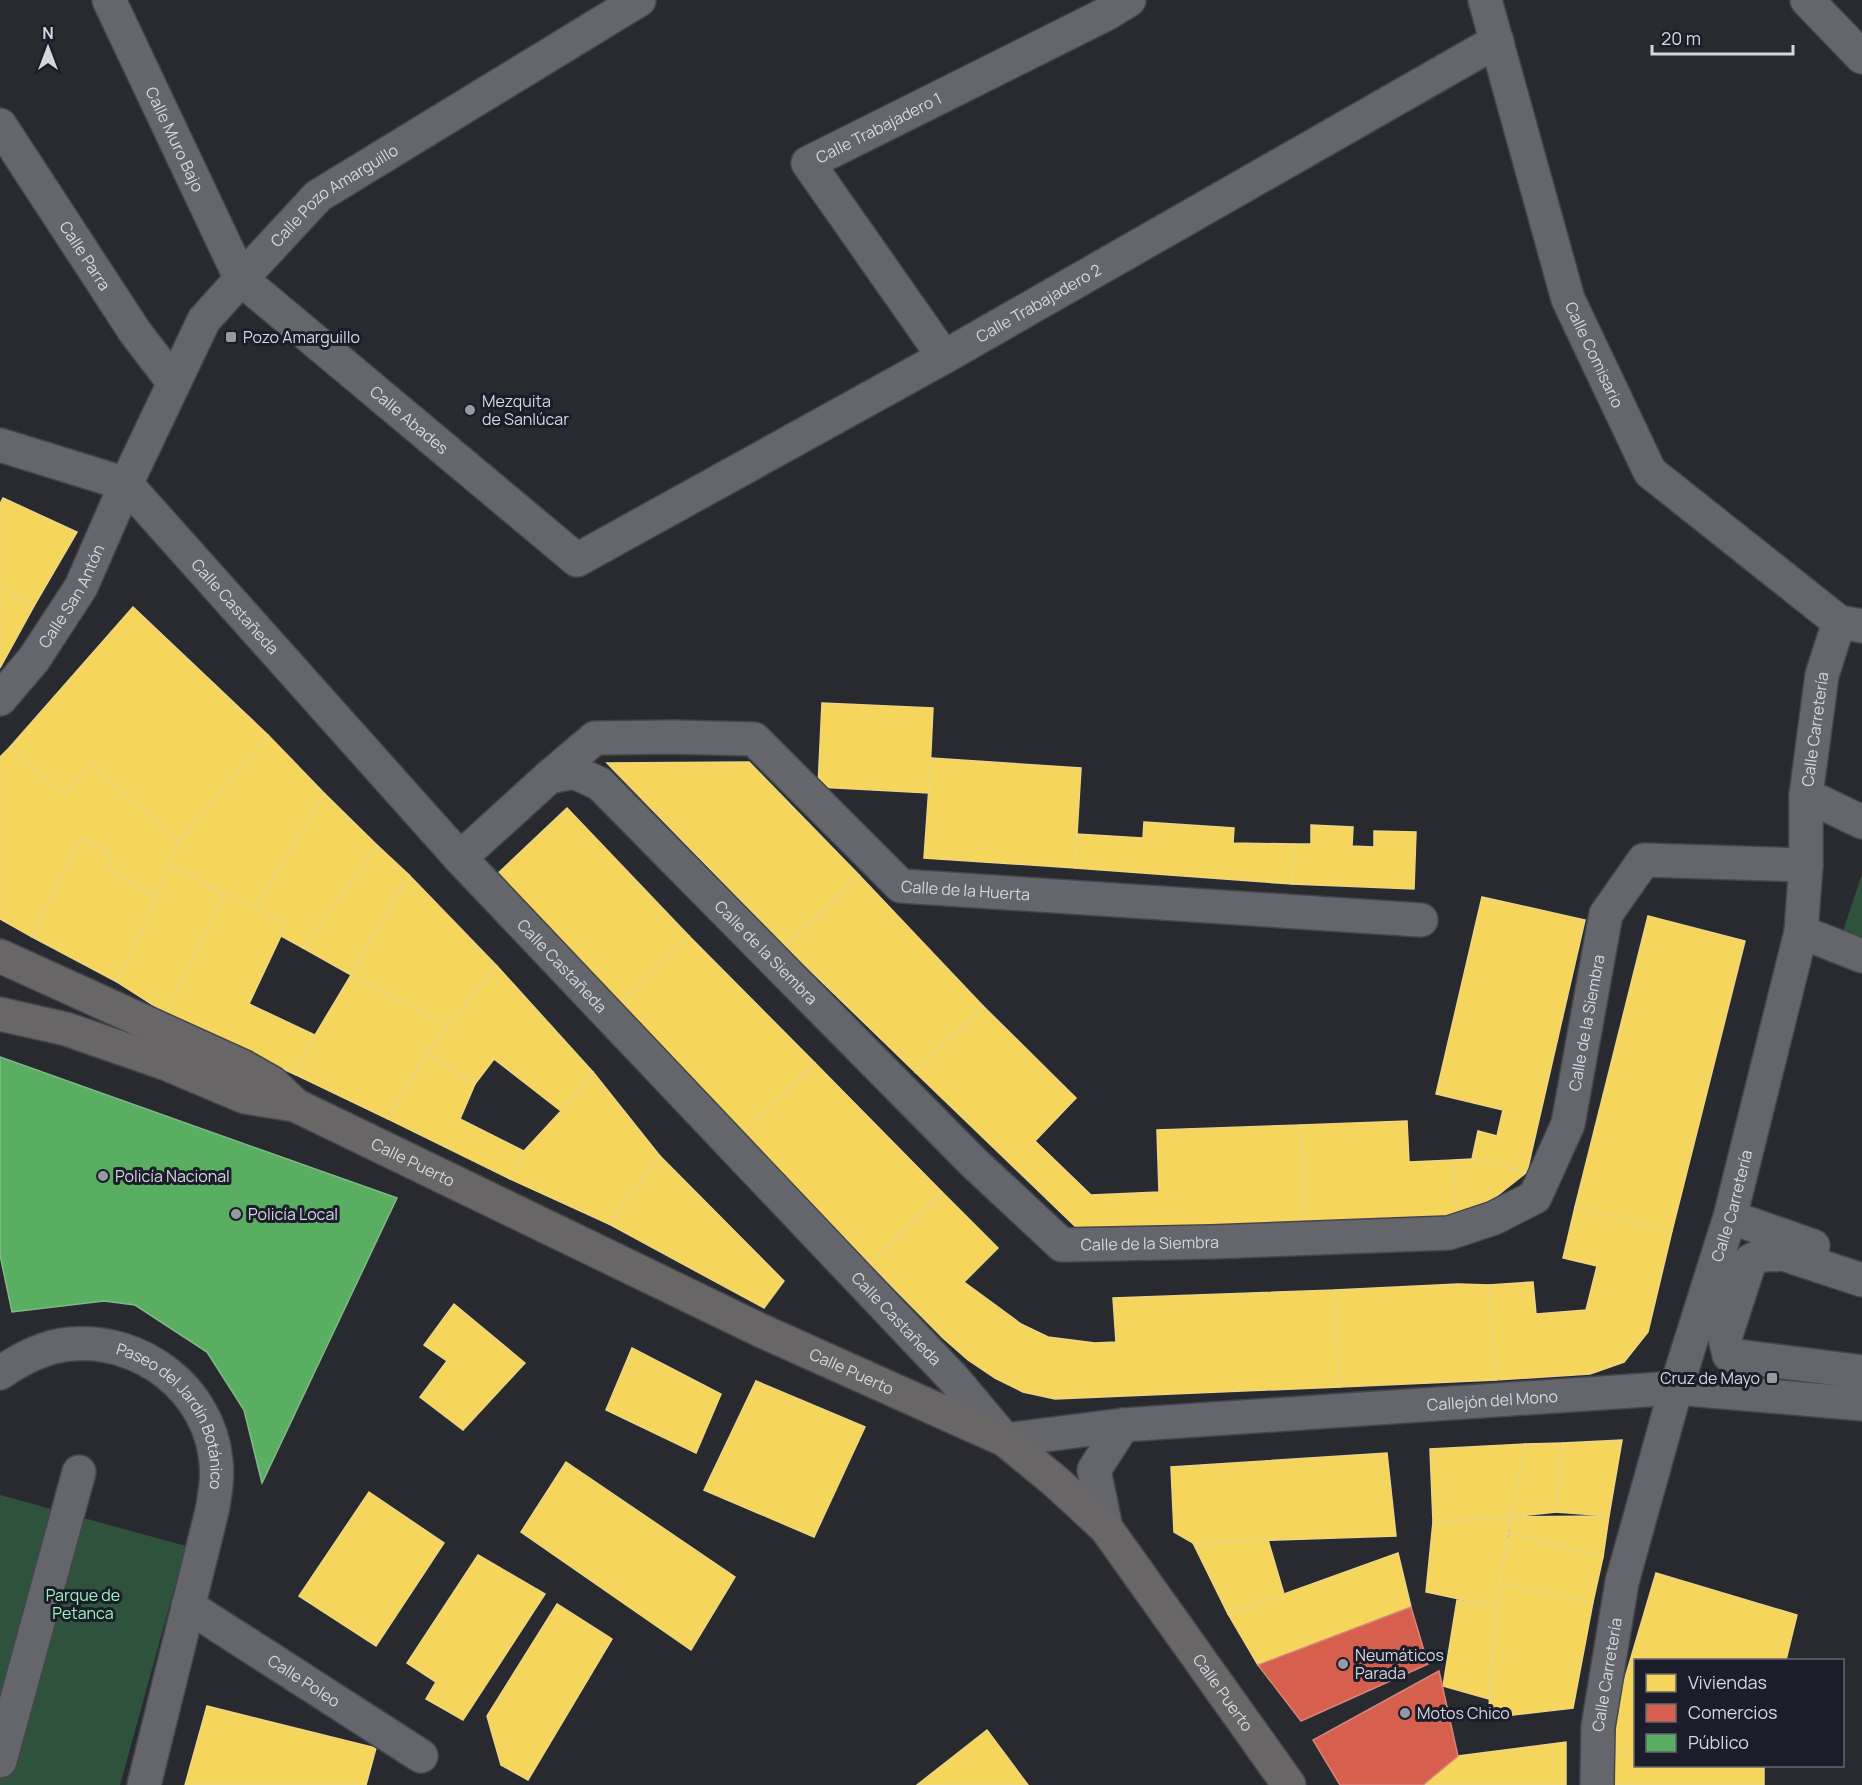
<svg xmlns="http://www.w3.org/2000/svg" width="1862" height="1785" font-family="Manrope,sans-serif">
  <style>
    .green { fill: #2f523d }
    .homes { fill: #f6d55c; stroke: #ecd683; stroke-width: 1.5 }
    .shops { fill: #d6604d; stroke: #d68479; stroke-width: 1.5 }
    .public { fill: #5aae61; stroke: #7fba87; stroke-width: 1.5 }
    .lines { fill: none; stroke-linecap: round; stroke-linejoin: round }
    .minor-casing { stroke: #45464c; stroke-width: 36 }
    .major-casing { stroke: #45464c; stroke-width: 36 }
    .minor { stroke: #65666c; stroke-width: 33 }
    .major { stroke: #686666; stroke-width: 33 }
    .poi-dot { fill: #989aa2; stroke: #1b1d2a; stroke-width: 2 }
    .labels { text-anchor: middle; stroke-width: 6; stroke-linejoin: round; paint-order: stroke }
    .street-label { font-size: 16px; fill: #d5d7df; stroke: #1b1d2a }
    .poi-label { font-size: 16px; fill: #d5d7df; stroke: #1b1d2a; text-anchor: start }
    .park-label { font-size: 16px; fill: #9bf4ba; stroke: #1b1d2a }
  </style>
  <rect width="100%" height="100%" fill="#282a30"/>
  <g class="green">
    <path d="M1862 874V951L1839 943Z"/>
    <path d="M0 1495 186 1546 120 1785H0Z"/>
  </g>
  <g class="homes">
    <path d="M3 498 77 532 34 606 0 587V504Z"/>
    <path d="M0 587 34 606 0 668Z"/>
    <path d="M133 607 268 735 179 842 91 764 64 795 10 747Z"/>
    <path d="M822 703 933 708 929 793 818 787Z"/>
    <path d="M268 735 325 794 255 909 224 894 169 863 179 842Z"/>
    <path d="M10 747 64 795 91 764 179 842 157 897 108 869 112 854 81 838 32 937 0 919V757Z"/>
    <path d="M931 758 1081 768 1075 868 924 858Z"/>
    <path d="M749 762 859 875 785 946 607 763Z"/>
    <path d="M325 794 378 846 303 948 281 936 287 923 255 909Z"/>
    <path d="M567 808 689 936 617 1006 492 879Z"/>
    <path d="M1144 822 1234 828 1233 843 1294 844 1292 884 1075 868 1077 834 1143 838Z"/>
    <path d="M1311 825 1353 827 1352 846 1374 847V831L1416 832 1414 889 1292 884 1294 844H1311Z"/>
    <path d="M81 838 112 854 108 869 157 897 117 982 32 937Z"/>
    <path d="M378 846 409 875 351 975 303 948Z"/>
    <path d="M169 863 224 894 167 1014 117 982 157 897Z"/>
    <path d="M409 875 497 966 448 1026 351 975Z"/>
    <path d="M859 875 983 1006 915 1072 785 946Z"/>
    <path d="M224 894 287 923 249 1004 315 1035 296 1075 167 1014Z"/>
    <path d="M1482 897 1585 920 1527 1172 1472 1159 1478 1131 1497 1136 1503 1110 1436 1094Z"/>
    <path d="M1648 916 1745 941 1672 1231 1575 1207Z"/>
    <path d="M689 936 815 1063 742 1133 617 1006Z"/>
    <path d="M497 966 593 1072 561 1111 494 1059 475 1084 427 1053Z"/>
    <path d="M351 975 448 1026 427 1053 388 1119 296 1075 315 1035Z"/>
    <path d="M983 1006 1076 1098 1035 1141 1091 1195 1159 1192 1157 1130 1301 1125 1305 1222 1079 1230 915 1072Z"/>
    <path d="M427 1053 475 1084 460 1119 524 1151 510 1179 388 1119Z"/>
    <path d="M815 1063 942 1192 869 1263 742 1133Z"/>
    <path d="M593 1072 660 1156 609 1224 510 1179 524 1151 561 1111Z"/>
    <path d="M1407 1121 1409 1162 1454 1160 1457 1215 1305 1222 1301 1125Z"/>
    <path d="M660 1156 784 1281 764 1308 609 1224Z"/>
    <path d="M1472 1159 1527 1172 1494 1198 1457 1215 1454 1160Z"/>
    <path d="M942 1192 998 1248 964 1282 1021 1324 1048 1337 1095 1343 1116 1342 1113 1298 1335 1290 1340 1387 1055 1399 1023 1392 995 1378 968 1360 943 1338 869 1263Z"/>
    <path d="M1575 1207 1672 1231 1648 1332 1624 1362 1590 1374 1496 1380 1489 1285 1533 1282 1536 1314 1586 1310 1597 1266 1563 1258Z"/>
    <path d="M1458 1284 1489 1285 1496 1380 1340 1387 1335 1290Z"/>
    <path d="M454 1304 525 1363 463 1430 420 1397 447 1361 424 1345Z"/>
    <path d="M632 1348 721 1394 696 1453 606 1410Z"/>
    <path d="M756 1381 865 1427 814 1537 704 1490Z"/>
    <path d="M1622 1440 1609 1516 1556 1512 1563 1443Z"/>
    <path d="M1563 1443 1556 1512 1511 1517 1525 1444Z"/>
    <path d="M1525 1444 1511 1517 1433 1522 1430 1449Z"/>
    <path d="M1387 1453 1396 1536 1193 1543 1174 1532 1171 1467Z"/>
    <path d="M566 1462 735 1577 691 1650 521 1532Z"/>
    <path d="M369 1492 444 1543 376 1646 299 1596Z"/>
    <path d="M1609 1516 1603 1557 1510 1533 1511 1517Z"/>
    <path d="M1511 1517 1497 1607 1426 1592 1433 1522Z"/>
    <path d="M1510 1533 1603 1557 1593 1602 1499 1584Z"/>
    <path d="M1268 1540 1284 1594 1228 1614 1193 1543Z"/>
    <path d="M1398 1553 1411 1607 1258 1665 1228 1614Z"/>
    <path d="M478 1555 545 1594 463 1720 426 1699 436 1682 407 1663Z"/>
    <path d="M1656 1573 1797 1615 1786 1660H1636V1753L1612 1751 1611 1725Z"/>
    <path d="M1499 1584 1593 1602 1573 1708 1488 1718Z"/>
    <path d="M1457 1600 1497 1607 1489 1699 1443 1686Z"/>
    <path d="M557 1604 612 1639 528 1780 501 1765 487 1716Z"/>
    <path d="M207 1706 376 1748 366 1785H185Z"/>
    <path d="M987 1730 1028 1785H917Z"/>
    <path d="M1566 1742V1785H1423L1458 1756Z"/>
    <path d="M1612 1751 1636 1753V1766H1764V1785H1612Z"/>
  </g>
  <g class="shops">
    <path d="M1411 1607 1428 1664 1301 1721 1258 1665Z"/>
    <path d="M1439 1671 1458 1756 1423 1785H1340L1313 1740Z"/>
  </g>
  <path class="public" d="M0 1057 397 1198 262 1483 244 1410 207 1352 135 1305 104 1301 12 1312 0 1255Z"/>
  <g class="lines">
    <g class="minor-casing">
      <g id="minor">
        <path id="s1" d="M109 0 241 279 577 560 944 357 1497 41"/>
        <path id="s2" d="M1485 0 1568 299 1650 472 1839 622 1862 626"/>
        <path d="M1807 0 1862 57"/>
        <path id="s3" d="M0 125 135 332 174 383"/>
        <path id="s4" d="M944 357 808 163 1108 13 1129 0"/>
        <path d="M0 445 126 484"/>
        <path id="s5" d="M126 484 460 858 953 1378 1005 1440 1123 1425 1676 1388 1862 1404"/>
        <path id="s6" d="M0 699 34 659 81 587 126 484 204 320 241 279 318 196 639 0"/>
        <path id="s7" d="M549 777 595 738 673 737 754 739 901 886 1421 920"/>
        <path d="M1806 795 1862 822"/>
        <path id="s8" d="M460 858 549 777 574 772 600 784 973 1162 1062 1245 1211 1242 1449 1233 1494 1218 1535 1197 1568 1124 1606 914 1644 860 1806 865"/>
        <path d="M1801 932 1862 956"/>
        <path d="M1730 1217 1813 1246"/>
        <path d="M1862 1280 1783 1254 1762 1255 1750 1261 1725 1338 1729 1355 1862 1372"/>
        <path id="s9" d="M0 1373C21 1359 44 1346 71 1344 141 1338 209 1389 216 1461 218 1478 215 1494 212 1511L144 1785"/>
        <path d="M1106 1528 1094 1470 1123 1425"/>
        <path id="s10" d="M188 1606 421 1756"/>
        <path d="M0 1761 79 1472"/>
        <path id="s11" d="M1597 1785 1598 1727 1622 1582 1676 1388 1730 1217 1801 932 1806 865V795L1822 675 1839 622"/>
      </g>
    </g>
    <g class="major-casing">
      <g id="major">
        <path d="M0 956 244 1067 272 1083 294 1104"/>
        <path id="s12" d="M0 1014 66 1029 167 1064 245 1097 295 1105 762 1331 1005 1440 1055 1481 1106 1528 1289 1785"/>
      </g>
    </g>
    <use href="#minor" class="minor"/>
    <use href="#major" class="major"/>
  </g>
  <g class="poi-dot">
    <rect x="225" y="331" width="12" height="12" rx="3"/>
    <circle cx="470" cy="410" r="6"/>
    <circle cx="103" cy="1176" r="6"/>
    <circle cx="236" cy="1214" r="6"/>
    <rect x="1766" y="1372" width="12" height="12" rx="3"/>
    <circle cx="1343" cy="1664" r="6"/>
    <circle cx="1405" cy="1713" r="6"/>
  </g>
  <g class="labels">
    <g class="street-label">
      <text dy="6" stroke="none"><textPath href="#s4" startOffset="316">Calle Trabajadero 1</textPath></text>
      <text dy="6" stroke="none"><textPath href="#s1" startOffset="154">Calle Muro Bajo</textPath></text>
      <text dy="6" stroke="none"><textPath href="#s6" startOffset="614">Calle Pozo Amarguillo</textPath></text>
      <text dy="6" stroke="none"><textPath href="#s3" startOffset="156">Calle Parra</textPath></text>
      <text dy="6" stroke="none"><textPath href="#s1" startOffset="1275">Calle Trabajadero 2</textPath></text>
      <text dy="6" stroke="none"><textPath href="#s2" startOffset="372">Calle Comisario</textPath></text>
      <text dy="6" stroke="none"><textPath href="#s1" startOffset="528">Calle Abades</textPath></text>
      <text dy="6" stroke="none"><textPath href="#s6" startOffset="126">Calle San Antón</textPath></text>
      <text dy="6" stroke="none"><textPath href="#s5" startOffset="164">Calle Castañeda</textPath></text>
      <text dy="6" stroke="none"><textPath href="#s11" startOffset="1083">Calle Carretería</textPath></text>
      <text dy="6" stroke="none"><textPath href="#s7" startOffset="492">Calle de la Huerta</textPath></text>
      <text dy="6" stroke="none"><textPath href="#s8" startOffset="411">Calle de la Siembra</textPath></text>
      <text dy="6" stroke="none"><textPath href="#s5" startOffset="650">Calle Castañeda</textPath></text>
      <text dy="6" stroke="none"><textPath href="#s8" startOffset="1491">Calle de la Siembra</textPath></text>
      <text dy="6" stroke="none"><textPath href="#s12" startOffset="441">Calle Puerto</textPath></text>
      <text dy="6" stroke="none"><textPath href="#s11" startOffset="597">Calle Carretería</textPath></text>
      <text dy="6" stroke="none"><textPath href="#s8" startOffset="915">Calle de la Siembra</textPath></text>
      <text dy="6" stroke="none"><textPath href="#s5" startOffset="1136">Calle Castañeda</textPath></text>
      <text dy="6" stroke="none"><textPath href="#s12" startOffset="927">Calle Puerto</textPath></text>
      <text dy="6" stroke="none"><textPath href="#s5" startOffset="1788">Callejón del Mono</textPath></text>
      <text dy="6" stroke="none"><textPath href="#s9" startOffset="218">Paseo del Jardín Botánico</textPath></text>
      <text dy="6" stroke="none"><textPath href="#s11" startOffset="111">Calle Carretería</textPath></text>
      <text dy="6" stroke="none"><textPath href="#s10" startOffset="138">Calle Poleo</textPath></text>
      <text dy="6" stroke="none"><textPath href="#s12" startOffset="1431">Calle Puerto</textPath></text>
    </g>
    <g class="poi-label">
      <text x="243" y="343">Pozo Amarguillo</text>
      <text x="482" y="407">Mezquita<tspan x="482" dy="18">de Sanlúcar</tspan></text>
      <text x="115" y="1182">Policía Nacional</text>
      <text x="248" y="1220">Policía Local</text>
      <text x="1760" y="1384" text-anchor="end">Cruz de Mayo</text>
      <text x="1355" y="1661">Neumáticos<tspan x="1355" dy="18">Parada</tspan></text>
      <text x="1417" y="1719">Motos Chico</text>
    </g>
    <g class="park-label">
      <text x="83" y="1601">Parque de<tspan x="83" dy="18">Petanca</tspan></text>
    </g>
  </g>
  <rect x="1634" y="1659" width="210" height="108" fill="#1b1d2a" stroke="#656772" stroke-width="1.5"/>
  <rect x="1646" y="1674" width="30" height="18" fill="#f6d55c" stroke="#656772" stroke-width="1.5"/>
  <text x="1688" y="1689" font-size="18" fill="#d5d7df">Viviendas</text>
  <rect x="1646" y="1704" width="30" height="18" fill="#d6604d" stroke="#656772" stroke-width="1.5"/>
  <text x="1688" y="1719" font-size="18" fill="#d5d7df">Comercios</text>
  <rect x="1646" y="1734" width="30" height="18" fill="#5aae61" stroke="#656772" stroke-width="1.5"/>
  <text x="1688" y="1749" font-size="18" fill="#d5d7df">Público</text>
  <g transform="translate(48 48)" stroke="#1b1d2a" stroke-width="4.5" paint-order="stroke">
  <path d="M0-4.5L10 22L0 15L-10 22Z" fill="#d5d7df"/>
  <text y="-9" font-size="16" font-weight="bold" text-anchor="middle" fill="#d5d7df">N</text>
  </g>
  <path d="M1652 45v9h141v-9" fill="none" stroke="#d5d7df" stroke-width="3"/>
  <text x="1661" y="45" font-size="18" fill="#d5d7df" stroke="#1b1d2a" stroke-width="4.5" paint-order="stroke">20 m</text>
</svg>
